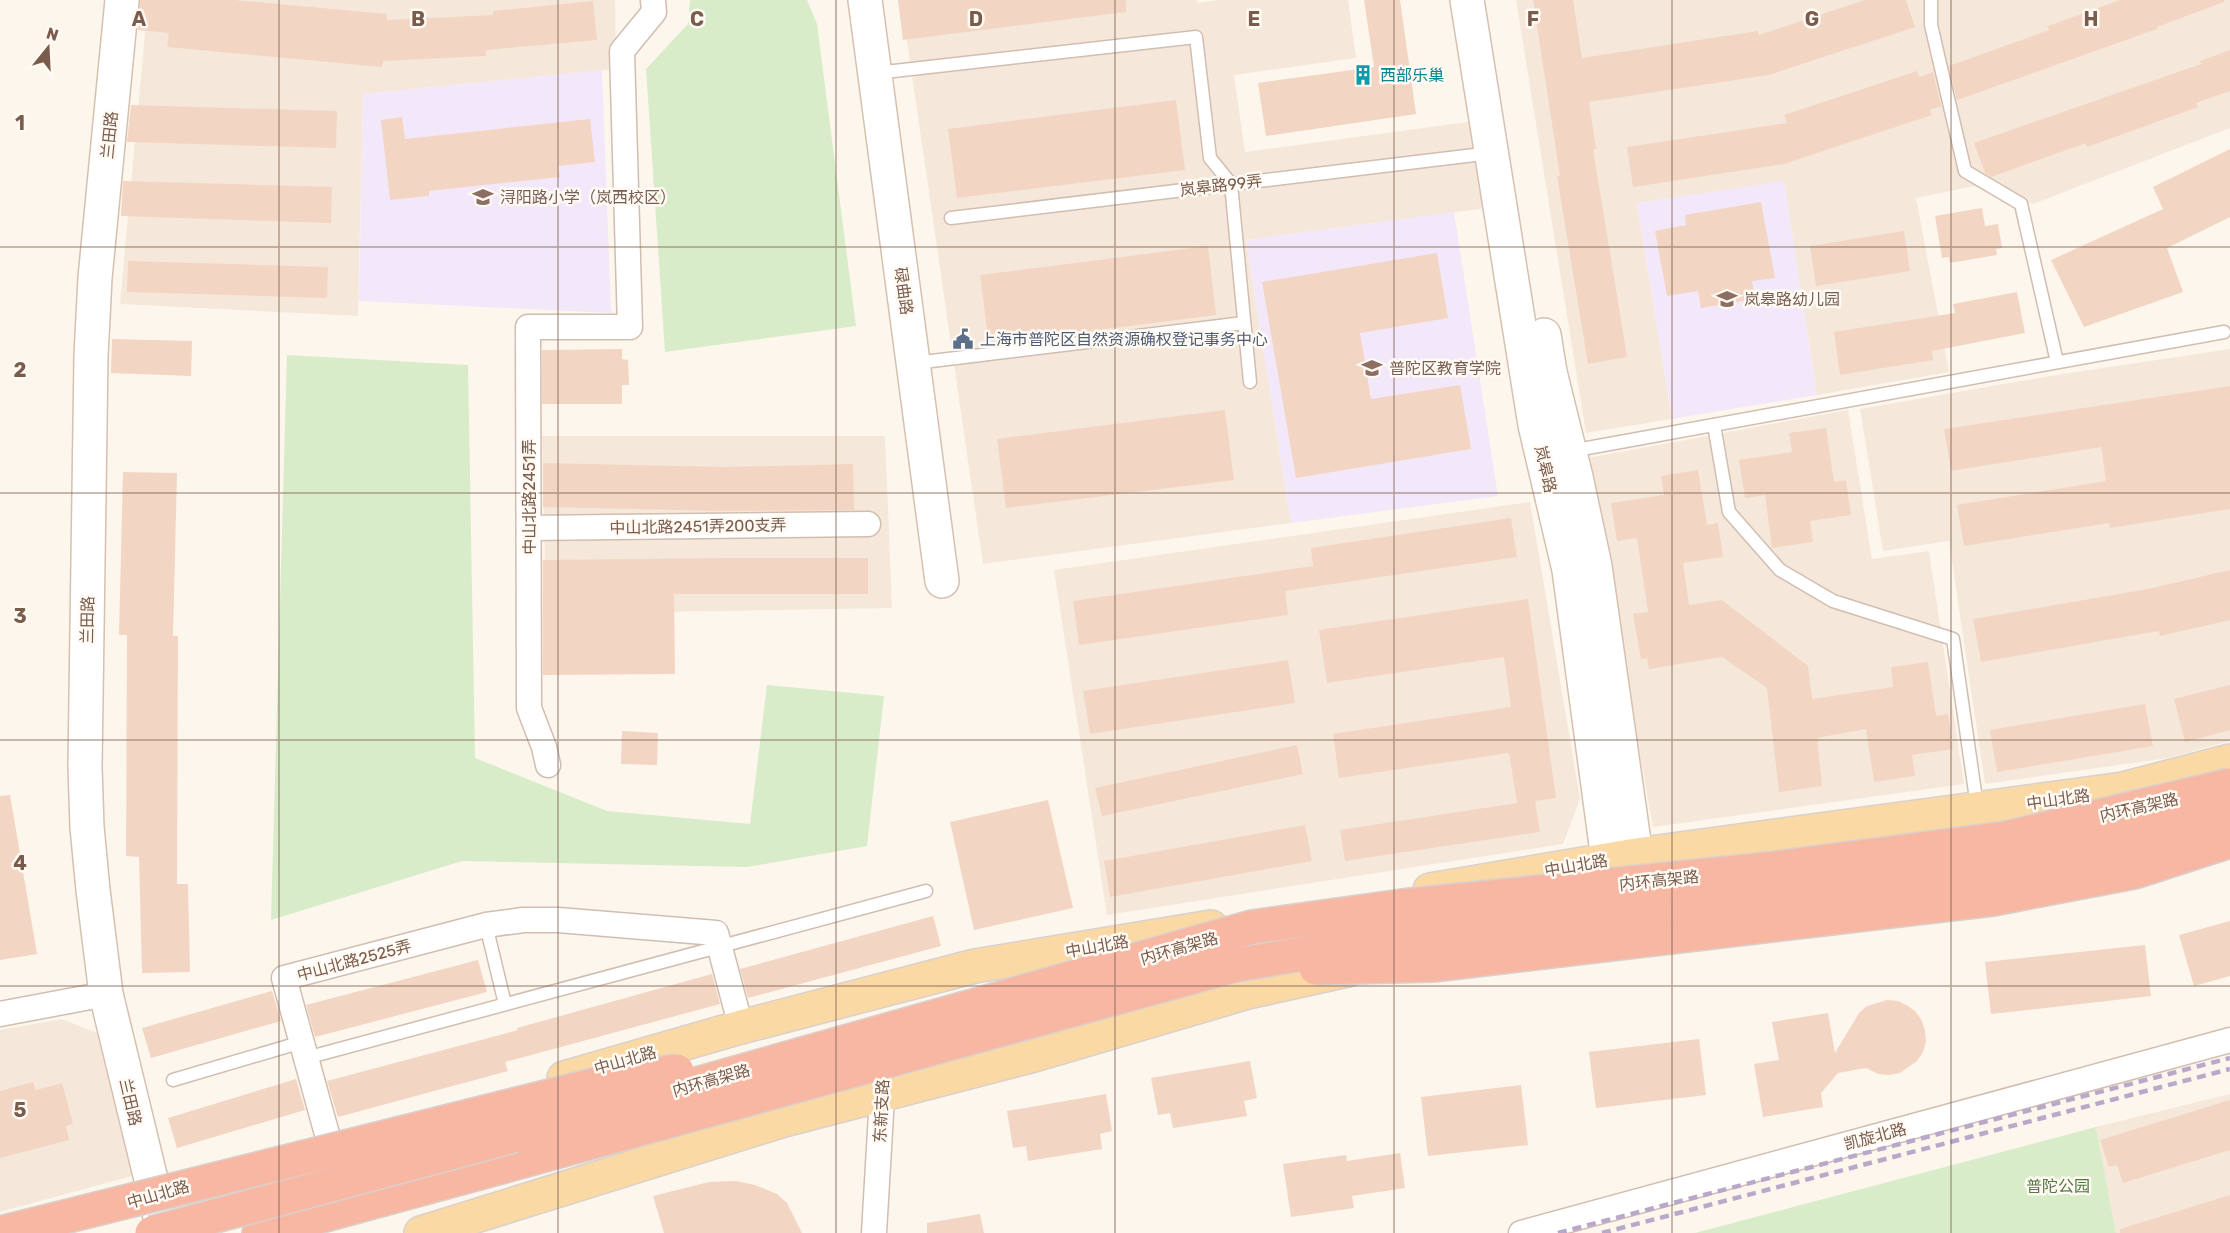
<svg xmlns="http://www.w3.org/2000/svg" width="2230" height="1233" font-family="Rubik,'Noto Sans SC',sans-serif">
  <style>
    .residential { fill: #f5e8da }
    .education { fill: #f3e8fa }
    .green { fill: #d8ecc9 }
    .building { fill: #f3d5c3 }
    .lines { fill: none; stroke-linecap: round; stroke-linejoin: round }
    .lane-casing { stroke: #d1beb0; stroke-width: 15 }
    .street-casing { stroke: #d1beb0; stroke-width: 27 }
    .secondary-casing { stroke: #d6c0b0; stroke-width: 36 }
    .primary-casing { stroke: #dad1cd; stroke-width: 36 }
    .highway-casing { stroke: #dad1cd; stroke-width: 36 }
    .lane { stroke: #fff; stroke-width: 12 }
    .street { stroke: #fff; stroke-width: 24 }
    .secondary { stroke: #fff; stroke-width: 33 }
    .primary { stroke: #fbd9a5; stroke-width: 33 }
    .highway { stroke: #f7b7a3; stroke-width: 33 }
    .rail { stroke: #b9a8c9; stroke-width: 4.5; stroke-dasharray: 9 6; stroke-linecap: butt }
    .highway-bridge-casing { stroke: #dad1cd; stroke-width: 36; stroke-linecap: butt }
    .highway-bridge { stroke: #f7b7a3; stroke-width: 33 }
    .grid { fill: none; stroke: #7a5c4d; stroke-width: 1.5; stroke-opacity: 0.55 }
    .labels { text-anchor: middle; stroke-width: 5; stroke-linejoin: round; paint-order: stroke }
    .culture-label { font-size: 16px; fill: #0d838f; stroke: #fffaf3; text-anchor: start }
    .street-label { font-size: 16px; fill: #7a5c4d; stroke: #fffaf3 }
    .education-label { font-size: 16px; fill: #785e54; stroke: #fffaf3; text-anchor: start }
    .service-label { font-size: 16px; fill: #4e5e75; stroke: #fffaf3; text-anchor: start }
    .park-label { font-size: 16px; fill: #537a41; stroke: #fffaf3 }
    .grid-label { font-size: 20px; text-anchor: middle; font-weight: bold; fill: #7a5c4d; stroke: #fffaf3; stroke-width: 5; stroke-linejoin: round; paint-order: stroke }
  </style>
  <rect width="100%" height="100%" fill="#fdf6ec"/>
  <g class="residential">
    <path d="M148 0H615L616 69 363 94 358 316 120 304Z"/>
    <path d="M901 0H1197V3L1219 0H1348L1356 58 1234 75 1245 152 1475 121 1487 208 1246 240 1291 523 983 564Z"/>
    <path d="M1516 0H2230V128L2033 204 1974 186 1916 198 1949 372 1817 395 1784 182 1637 203 1672 419 1586 433Z"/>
    <path d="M2230 349V741L2168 758 1985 784 1949 541 1883 551 1860 409 2056 375Z"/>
    <path d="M1848 410 1872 559 1929 551 1964 784 1653 827 1587 458Z"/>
    <path d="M542 436H885L892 608 546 614Z"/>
    <path d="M1530 502 1580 799 1563 844 1107 915 1054 570Z"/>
    <path d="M62 1019 97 1033 132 1176 0 1212V1030Z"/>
    <path d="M2230 1094V1233H2116L2096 1127Z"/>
  </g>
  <g class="education">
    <path d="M602 70 611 313 359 301 363 94Z"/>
    <path d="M1784 181 1817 395 1672 419 1637 203Z"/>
    <path d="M1454 212 1498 496 1291 523 1246 240Z"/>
  </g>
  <g class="green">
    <path d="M690 0H807L817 24 856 326 665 352 646 69 688 24Z"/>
    <path d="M287 355 468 365 475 758 607 811 750 824 767 685 884 696 867 846 747 867 462 861 271 920Z"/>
    <path d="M2096 1127 2116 1233H1695Z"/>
  </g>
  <g class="building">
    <path d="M140 0H234L387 14V20L493 15V11L593 1 597 40 486 50V56L383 61 382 67 167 47 169 33 138 30Z"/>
    <path d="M898 0H1126V12L903 40Z"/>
    <path d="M1364 0H1400L1416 114 1266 136 1258 83 1374 67Z"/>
    <path d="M1533 0H1573L1582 58 1758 31 1759 35 1865 0H1906L1915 27 1769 75 1589 102 1596 149H1593L1627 357 1588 364 1557 176H1560Z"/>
    <path d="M2120 0H2224V2L2157 27V29L1957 100 1949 66 2049 30 2048 26Z"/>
    <path d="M2230 50V91L2196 103 2198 107 2087 147 2086 143 1991 177 1985 173 1974 143 2201 64 2200 61Z"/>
    <path d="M1917 71 1919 77 1933 72 1941 106 1930 110 1932 115 1784 164 1633 187 1627 147 1787 123 1784 115Z"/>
    <path d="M1176 100 1185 170 957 198 948 129Z"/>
    <path d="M131 105 337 111 336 148 127 142Z"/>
    <path d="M402 117 405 139 590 119 595 162 558 166 560 177 429 191V196L390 200 381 120Z"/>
    <path d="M2230 149V217L2167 248 2183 292 2084 327 2051 260 2163 209 2153 187Z"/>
    <path d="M123 181 332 187 331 223 121 216Z"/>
    <path d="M1761 202 1775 278 1752 281 1755 299 1701 308 1698 291 1667 296 1655 231 1686 225 1685 215Z"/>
    <path d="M1982 208 1985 226 1998 224 2002 248 1996 249 1997 255 1950 263 1949 257 1942 258 1935 216Z"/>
    <path d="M1904 231 1910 271 1816 286 1810 246Z"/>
    <path d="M1208 246 1216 315 989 344 980 275Z"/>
    <path d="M1437 253 1448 318 1360 333 1371 399 1460 385 1471 449 1296 478 1262 282Z"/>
    <path d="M128 261 328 267 327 298 127 292Z"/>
    <path d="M2017 292 2025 333 1932 351 1933 360 1840 375 1834 332 1955 313 1953 304Z"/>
    <path d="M112 339 192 341 191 376 111 373Z"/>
    <path d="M622 349V359L628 360 629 385H622V404H542V350Z"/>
    <path d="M2230 386V509L2110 528 2109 523 1964 546 1957 505 2106 481 2101 447 1951 471 1944 429Z"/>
    <path d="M1225 410 1234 480 1006 508 997 439Z"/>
    <path d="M1826 428 1834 482 1846 480 1851 515 1810 521 1813 542 1772 548 1765 495 1745 498 1739 460 1792 452 1789 433Z"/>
    <path d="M543 463 725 467 853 464 854 510 722 511 543 507Z"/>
    <path d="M1698 470 1707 525 1718 523 1723 557 1683 563 1689 605 1722 600 1808 666 1812 699 1893 687 1891 667 1928 662 1936 716 1948 714 1953 749 1912 755 1915 776 1874 782 1866 729 1817 738 1822 786 1779 792 1767 688 1722 657 1649 669 1647 658 1641 659 1633 614 1648 612 1637 538 1617 541 1611 503 1664 495 1661 476Z"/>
    <path d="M123 472 177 473 173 636H178L177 884H188L190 972 142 973 139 857 126 856 127 635H119Z"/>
    <path d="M1511 518 1517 557 1285 591 1288 615 1079 645 1073 601 1313 566 1311 548Z"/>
    <path d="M729 558H868V594H674L675 674 543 675V560Z"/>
    <path d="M2230 570V620L2160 636 2159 631 1981 662 1973 619 2148 589Z"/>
    <path d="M1528 599 1556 798 1535 801 1540 832 1345 861 1340 830 1517 803 1509 753 1339 778 1333 734 1511 707 1504 657 1327 683 1319 630Z"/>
    <path d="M1288 660 1295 703 1090 734 1083 691Z"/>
    <path d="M2230 685V730L2185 742 2174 699Z"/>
    <path d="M2145 704 2153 746 1997 772 1990 730Z"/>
    <path d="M622 731 658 733 657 765 621 764Z"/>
    <path d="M1297 745 1303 774 1102 816 1095 788Z"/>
    <path d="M10 795 37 954 0 960V796Z"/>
    <path d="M1048 800 1073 908 974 930 950 822Z"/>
    <path d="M1305 825 1312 861 1110 897 1104 861Z"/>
    <path d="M933 916 941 946 748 998 740 969Z"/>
    <path d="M2230 921V976L2194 986 2179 935Z"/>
    <path d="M2145 945 2151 996 1991 1014 1985 962Z"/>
    <path d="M478 960 487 992 315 1037 306 1005Z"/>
    <path d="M712 974 720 1004 505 1062 508 1071 338 1117 327 1081 518 1030 517 1028Z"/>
    <path d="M272 991 281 1021 151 1058 142 1028Z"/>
    <path d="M1887 1000 1898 1001 1908 1006 1916 1012 1922 1021 1925 1031 1926 1042 1923 1052 1917 1061 1900 1073 1889 1075 1878 1074 1866 1068 1838 1073 1821 1093 1823 1107 1763 1117 1754 1064 1779 1060 1772 1022 1828 1013 1835 1053 1859 1013 1867 1006Z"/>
    <path d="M1699 1039 1706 1095 1596 1108 1589 1052Z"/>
    <path d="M1250 1061 1257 1098 1244 1101 1247 1116 1173 1128 1170 1113 1158 1115 1151 1078Z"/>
    <path d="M296 1079 305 1110 177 1148 168 1118Z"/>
    <path d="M33 1082 36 1090 62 1083 73 1124 66 1126 69 1140 0 1158V1091Z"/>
    <path d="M1521 1085 1528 1145 1428 1156 1421 1097Z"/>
    <path d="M1106 1094 1112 1131 1100 1134 1102 1149 1028 1161 1026 1146 1013 1148 1007 1111Z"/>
    <path d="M2230 1100V1150L2123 1183 2117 1165 2109 1167 2100 1140Z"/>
    <path d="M1400 1153 1405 1188 1352 1196 1354 1208 1291 1217 1283 1164 1346 1155 1347 1161Z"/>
    <path d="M736 1181 755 1185 777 1194 787 1203 802 1233H664L653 1196 709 1182Z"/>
    <path d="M2230 1195V1233H2120V1229Z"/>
    <path d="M980 1214 984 1233H927V1223Z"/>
  </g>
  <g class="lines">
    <g class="lane-casing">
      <g id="lane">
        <path d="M1931 0V25L1965 171 2021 204 2057 362"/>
        <path d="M876 73 1196 37 1210 158 1231 184 1250 382"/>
        <path d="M951 218 1491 153"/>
        <path d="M915 363 1244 323"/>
        <path d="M1714 425 1729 512 1780 570 1833 601 1953 639 1977 806"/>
        <path d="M1571 451 2224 332"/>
        <path d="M486 925 505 1004"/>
        <path d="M306 1058 926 891"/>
        <path d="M173 1080 302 1042"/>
      </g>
    </g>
    <g class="street-casing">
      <g id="street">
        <path d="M529 528 868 524"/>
        <path d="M548 765 544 747 529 708 528 327H630L622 51 654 12 653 0"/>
        <path d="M0 1014 106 994"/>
        <path d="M330 1145 284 978 486 925 523 920H558L716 933 741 1027"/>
        <path d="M874 1233 883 1080"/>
        <path d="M1521 1233 2230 1040"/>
      </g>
    </g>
    <g class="secondary-casing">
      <g id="secondary">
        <path d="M122 0 95 278 91 356 85 767 87 827 93 890 106 994 164 1233"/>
        <path d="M865 0 942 581"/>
        <path d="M1467 0 1535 425 1569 570 1612 889"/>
        <path d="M1544 335 1550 372 1576 477 1595 566 1640 884"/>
      </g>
    </g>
    <g class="primary-casing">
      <g id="primary">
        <path d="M1430 890 1636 855 2123 789 2230 761"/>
        <path d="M564 1078 741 1027 975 966 1211 927"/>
        <path d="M421 1233 784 1120 1034 1055 1248 992 1348 970"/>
      </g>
    </g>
    <g class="highway-casing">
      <path id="highway" d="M259 1233 534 1158"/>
    </g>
    <use href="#lane" class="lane"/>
    <use href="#street" class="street"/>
    <use href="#secondary" class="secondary"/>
    <use href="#primary" class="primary"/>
    <use href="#highway" class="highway"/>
    <g class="rail">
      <path d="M1558 1233 2230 1058"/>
      <path d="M1602 1233 2230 1069"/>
    </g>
    <g class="highway-bridge-casing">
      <g id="highway-bridge">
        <path d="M1316 968 1433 965 1993 899 2134 872 2230 841"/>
        <path d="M534 1158 1236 965 1420 934 1787 896 2020 865 2230 816"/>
        <path d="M0 1233 606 1082 677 1071"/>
        <path d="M152 1233 491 1142 1252 927 1402 906 1768 869 2006 838 2230 785"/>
      </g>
    </g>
    <use href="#highway-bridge" class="highway-bridge"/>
  </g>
  <path class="grid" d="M279 0V1233M558 0V1233M836 0V1233M1115 0V1233M1394 0V1233M1672 0V1233M1951 0V1233M0 247H2230M0 493H2230M0 740H2230M0 986H2230"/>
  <defs>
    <g id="building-bare" transform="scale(1.62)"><path d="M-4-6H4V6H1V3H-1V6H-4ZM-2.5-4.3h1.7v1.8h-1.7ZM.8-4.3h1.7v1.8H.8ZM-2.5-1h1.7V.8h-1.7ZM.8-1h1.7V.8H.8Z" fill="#0f9aa8" stroke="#fffaf3" stroke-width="2.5" paint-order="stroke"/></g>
    <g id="school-bare" transform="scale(1.62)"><path d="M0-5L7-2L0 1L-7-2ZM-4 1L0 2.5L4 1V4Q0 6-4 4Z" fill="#8d6e63" stroke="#fffaf3" stroke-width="2.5" paint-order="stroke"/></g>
    <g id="civic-bare" transform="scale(1.62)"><path d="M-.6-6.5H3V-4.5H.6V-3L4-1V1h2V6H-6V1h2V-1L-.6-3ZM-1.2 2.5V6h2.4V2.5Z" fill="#5c6f8a" stroke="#fffaf3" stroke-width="2.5" paint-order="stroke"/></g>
  </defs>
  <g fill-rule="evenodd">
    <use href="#building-bare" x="1363" y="75"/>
    <use href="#school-bare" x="483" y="197"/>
    <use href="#school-bare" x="1727" y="299"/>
    <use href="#civic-bare" x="963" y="339"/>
    <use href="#school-bare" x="1372" y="368"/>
  </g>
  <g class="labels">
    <g class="culture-label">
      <text x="1380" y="81">西部乐巢</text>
    </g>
    <g class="street-label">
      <text transform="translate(109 135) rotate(-84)" y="6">兰田路</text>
      <text transform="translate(1221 185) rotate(-7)" y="6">岚皋路99弄</text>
      <text transform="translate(904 291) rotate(82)" y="6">碌曲路</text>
      <text transform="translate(1546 469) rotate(77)" y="6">岚皋路</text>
      <text transform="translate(529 497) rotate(-90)" y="6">中山北路2451弄</text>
      <text transform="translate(698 526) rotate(-1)" y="6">中山北路2451弄200支弄</text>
      <text transform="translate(87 620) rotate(-89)" y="6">兰田路</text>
      <text transform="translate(2058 799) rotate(-8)" y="6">中山北路</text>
      <text transform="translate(2139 807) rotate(-13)" y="6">内环高架路</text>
      <text transform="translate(1576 865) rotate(-10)" y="6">中山北路</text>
      <text transform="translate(1659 880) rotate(-6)" y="6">内环高架路</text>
      <text transform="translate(1097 946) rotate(-10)" y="6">中山北路</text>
      <text transform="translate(1179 948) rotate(-16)" y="6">内环高架路</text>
      <text transform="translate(354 960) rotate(-15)" y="6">中山北路2525弄</text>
      <text transform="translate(625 1060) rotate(-16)" y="6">中山北路</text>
      <text transform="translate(711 1080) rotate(-16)" y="6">内环高架路</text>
      <text transform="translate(131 1102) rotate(77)" y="6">兰田路</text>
      <text transform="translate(881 1111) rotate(-87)" y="6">东新支路</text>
      <text transform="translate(1875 1136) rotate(-15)" y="6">凯旋北路</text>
      <text transform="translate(158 1194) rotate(-16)" y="6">中山北路</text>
    </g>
    <g class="education-label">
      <text x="500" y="203">浔阳路小学（岚西校区）</text>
      <text x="1744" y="305">岚皋路幼儿园</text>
      <text x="1389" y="374">普陀区教育学院</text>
    </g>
    <g class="service-label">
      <text x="980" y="345">上海市普陀区自然资源确权登记事务中心</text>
    </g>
    <g class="park-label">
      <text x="2058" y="1192">普陀公园</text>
    </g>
  </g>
  <g class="grid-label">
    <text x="139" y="26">A</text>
    <text x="418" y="26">B</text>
    <text x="697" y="26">C</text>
    <text x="976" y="26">D</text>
    <text x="1254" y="26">E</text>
    <text x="1533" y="26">F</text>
    <text x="1812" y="26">G</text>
    <text x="2091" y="26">H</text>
    <text x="20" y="130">1</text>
    <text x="20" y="377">2</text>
    <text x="20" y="623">3</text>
    <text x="20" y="870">4</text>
    <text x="20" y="1117">5</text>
  </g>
  <g transform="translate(48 48) rotate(18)" stroke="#fffaf3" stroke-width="4.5" paint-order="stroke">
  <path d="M0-4.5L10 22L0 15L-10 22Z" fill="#7a5c4d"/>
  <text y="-9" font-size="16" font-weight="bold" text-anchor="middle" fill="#7a5c4d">N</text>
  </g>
</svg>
